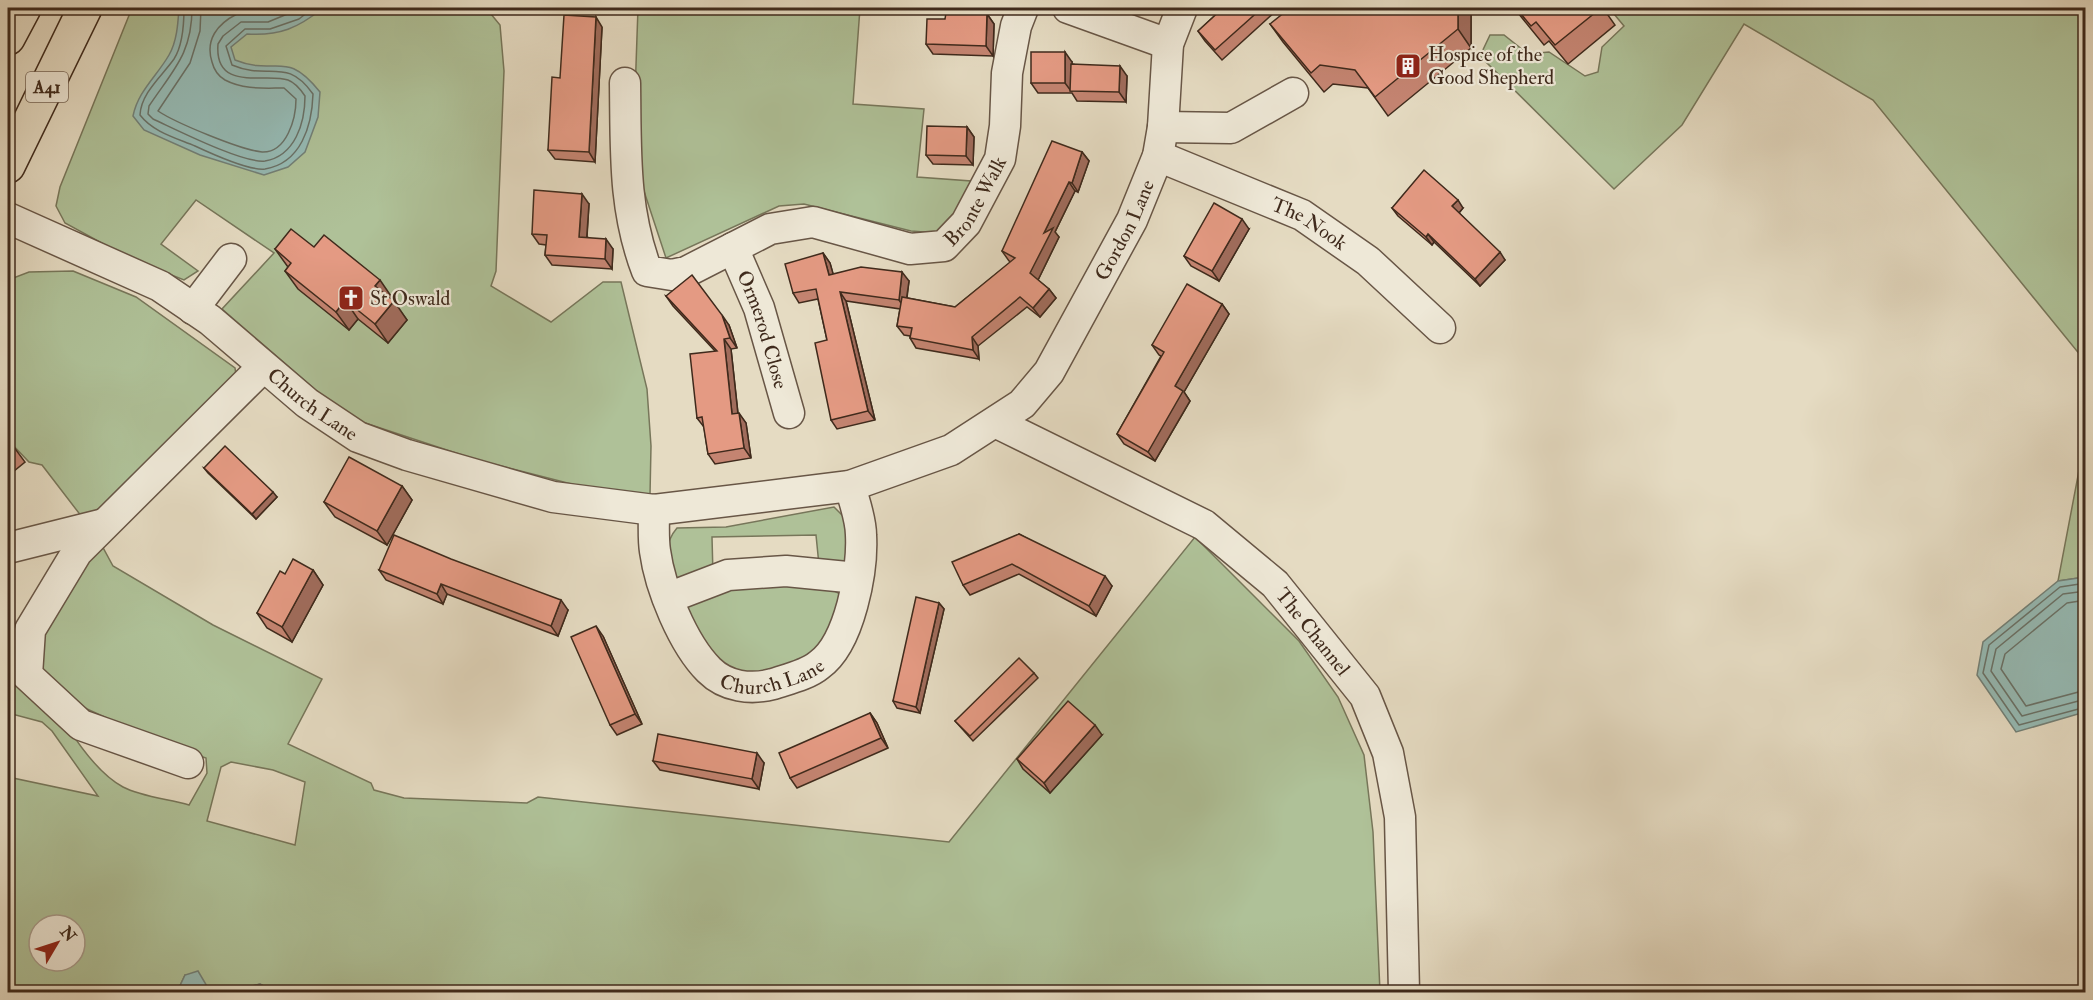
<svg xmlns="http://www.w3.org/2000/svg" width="2093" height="1000" font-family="'IM FELL Double Pica',serif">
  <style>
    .green { fill: #afc198; stroke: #77765a; stroke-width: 1.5; fill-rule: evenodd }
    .water { fill: #96bbb5; stroke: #738178; stroke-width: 1.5 }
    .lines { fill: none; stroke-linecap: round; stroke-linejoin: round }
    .shore { stroke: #6a7268; stroke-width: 1.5 }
    .minor-casing { stroke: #685646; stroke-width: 33 }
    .highway-casing { stroke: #3f2a1c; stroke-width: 36 }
    .minor { stroke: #eee8d7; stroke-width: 30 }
    .highway { stroke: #e5dbc2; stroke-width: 33 }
    .wall { fill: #c48471; stroke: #3f2a1c; stroke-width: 1.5 }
    .shaded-wall { fill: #a06c5c; stroke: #3f2a1c; stroke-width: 1.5 }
    .building { fill: #e49a83; stroke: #3f2a1c; stroke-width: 1.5 }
    .labels { text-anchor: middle; stroke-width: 4.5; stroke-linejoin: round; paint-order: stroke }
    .shield { fill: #eee8d7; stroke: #746354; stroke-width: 1.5 }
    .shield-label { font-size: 18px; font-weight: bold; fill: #3f2a1c }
    .poi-label { font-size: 20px; fill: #3f2a1c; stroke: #eee8d7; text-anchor: start }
    .street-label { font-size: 20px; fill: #3f2a1c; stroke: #eee8d7 }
  </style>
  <rect width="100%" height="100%" fill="#e5dbc2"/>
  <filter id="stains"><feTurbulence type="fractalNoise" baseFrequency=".00333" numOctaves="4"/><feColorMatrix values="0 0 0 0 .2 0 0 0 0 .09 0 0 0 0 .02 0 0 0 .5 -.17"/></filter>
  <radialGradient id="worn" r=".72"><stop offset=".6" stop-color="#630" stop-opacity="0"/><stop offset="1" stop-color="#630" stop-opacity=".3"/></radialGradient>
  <g class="green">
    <path d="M132 8H486L500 25 504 71 496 271 491 286 551 322 603 282H621L647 389 651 446 650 495 591 489 477 460 347 417 222 309 274 253 196 200 161 244 198 271 184 280 131 259 65 223 56 206 60 187Z"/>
    <path d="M638 8H860L853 104 924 109 917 177 971 181 955 220 937 233 911 231 804 204 779 206 666 258 639 176 635 94Z"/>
    <path d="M1609 8H2085V361L1873 100 1744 24 1682 125 1614 189 1480 56 1490 35H1504L1528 54 1549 52 1585 76 1598 72 1602 47 1624 26Z"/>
    <path d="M73 271 136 297 235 368 236 375 172 446 85 521 42 465 29 462 8 440V280L29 272Z"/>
    <path d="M2085 439V577L2058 581Z"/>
    <path d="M834 507 848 521V559L840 566 819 565 816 535 712 537 713 575 670 582C666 562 663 544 677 528L726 527Z"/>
    <path d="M1195 537 1299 641 1338 697 1364 755 1373 832 1380 992H274L260 984C219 995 222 997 185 975L177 992H8V777L98 796 52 731 42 722 8 713V648L37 599 19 638C41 681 80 764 123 787 142 797 169 799 189 805L207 773 206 758 157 741 87 709 57 692 42 672 40 626 101 544 113 566 213 625 322 679 288 744 371 783 374 790 404 798 527 803 538 797 949 842ZM231 762 273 770 305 782 295 845 207 821 221 767ZM39 925H75V961H39Z"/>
    <path d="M820 583 840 594 824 652 771 676 729 672 702 643 687 606 716 590Z"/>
  </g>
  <g class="water">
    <path d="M179 8H323C298 28 280 36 247 34L231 47 235 60C277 77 285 48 320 92L318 117 305 152 288 167 264 175 200 155 144 130 133 116C138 91 157 76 169 55 177 41 178 23 179 8Z"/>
    <path d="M2085 577V712L2016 732 1977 675 1983 642 2058 581Z"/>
    <path d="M198 971 208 988 215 992H177L185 975Z"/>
    <path d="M260 984 274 992H228Z"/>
  </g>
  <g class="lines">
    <g class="shore">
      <path d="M184 8C184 24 183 45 174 59 162 76 141 93 140 115 153 132 176 138 195 146 210 153 250 171 265 169 301 163 312 126 313 94 286 56 269 81 232 65L226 46 245 29H270L299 19 313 8"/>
      <path d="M192 8C192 54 173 70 149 106L148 114 153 119C175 129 244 164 265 161 295 156 305 123 305 96 301 90 296 83 288 80 267 72 214 93 218 44L223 36 241 22H268L302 8"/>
      <path d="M201 8 200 31 190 63 158 111C176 123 241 150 262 152 287 153 296 118 296 99L284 88C264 88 244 90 225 80 218 76 214 70 212 62 205 40 217 24 237 14 248 9 266 13 282 8"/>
      <path d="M2086 583 2060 587 1989 645 1983 673 2019 725 2086 707"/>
      <path d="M2086 591 2063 594 1996 649 1991 671 2022 716 2086 699"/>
      <path d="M2086 600 2067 603 2005 654 2001 669 2026 706 2086 690"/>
    </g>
    <g class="minor-casing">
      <g id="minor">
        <path d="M1068 8 1168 44"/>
        <path id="s1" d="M625 83C626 150 623 208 647 271L672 275 686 272 770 229 813 222 910 249 944 246 966 223 1000 159 1005 126 1007 73 1016 26 1023 8"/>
        <path d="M1163 127 1231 128 1293 93"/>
        <path id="s2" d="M1158 156 1302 215 1368 261 1440 328"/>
        <path id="s3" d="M8 218 160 286 210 320 307 403 358 437 407 455 553 497 654 510 850 486 951 450 1022 404 1049 372 1132 220 1158 156 1163 127 1168 44 1182 8"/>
        <path id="s4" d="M733 248 759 308 789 413"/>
        <path d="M193 309 231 259"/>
        <path id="s5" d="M997 423 1204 525 1275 584 1365 696 1388 753 1400 817 1404 992"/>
        <path id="s6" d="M654 510C654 524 653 538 655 551 660 588 683 644 709 670 726 687 751 690 773 684 788 679 807 675 819 665 850 643 863 570 861 535 861 519 854 501 850 486"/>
        <path d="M8 548 104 524"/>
        <path d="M668 598 728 575 786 571 857 578"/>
        <path d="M188 763 81 725 27 675 30 630 77 552 263 367"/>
      </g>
    </g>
    <g class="highway-casing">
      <g id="highway">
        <path d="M8 38 24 8"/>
        <path d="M8 166 85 8"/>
      </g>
    </g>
    <use href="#minor" class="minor"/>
    <use href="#highway" class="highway"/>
  </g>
  <g class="wall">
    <path d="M1223 8H1275L1277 10 1222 60 1205 41 1198 31Z"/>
    <path d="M1471 8V48L1388 116 1368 88 1333 84 1324 92 1283 42 1270 24Z"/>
    <path d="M1514 8H1603L1615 25 1568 64 1549 41 1544 45Z"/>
    <path d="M987 14 994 24 993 56 933 54 926 44 945 19Z"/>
    <path d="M602 27 595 162 555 159 548 150Z"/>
    <path d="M1072 62V64L1127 76 1126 102 1077 101 1072 93H1038L1031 83Z"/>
    <path d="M967 127 974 137 973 165 933 164 926 155Z"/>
    <path d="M1082 152 1089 161 1078 192 1075 191 1055 232 1059 237 1038 280 1049 289 1056 298 1040 317 1027 307 978 346 979 359 916 348 910 338V336L904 335 897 326 900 309 846 301 875 420 837 429 831 420 827 340 818 299 799 303 793 293 823 253 830 263 833 274 909 281 907 298 955 307 1011 262 1009 261 1002 251Z"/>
    <path d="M589 204 587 237 613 249 612 269 552 265 545 255 546 245 539 244 532 234Z"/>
    <path d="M1392 208H1463L1459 213 1505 260 1480 286 1434 242 1432 245 1398 216Z"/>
    <path d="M1249 229 1219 281 1191 266 1184 256Z"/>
    <path d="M314 247 393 299 392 300 407 320 388 343 358 319 349 330 298 289 285 271 288 267 275 249Z"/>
    <path d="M666 296 729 325 737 348 731 349 738 413 746 423 751 458 715 464 708 454 704 427 697 418 715 351 673 306Z"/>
    <path d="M1222 304 1229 314 1184 392 1190 401 1155 461 1124 444 1117 434 1161 356 1159 355 1152 345Z"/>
    <path d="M8 439 25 462 8 476Z"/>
    <path d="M204 468 277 497 256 519 208 473Z"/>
    <path d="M402 486 412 500 387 545 335 517 324 502Z"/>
    <path d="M1019 534 1112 586 1096 616 1019 574 970 595 963 585Z"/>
    <path d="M313 570 323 585 292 642 267 628 257 613 285 574Z"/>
    <path d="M379 570 568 610 558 636 447 594 443 604 386 580Z"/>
    <path d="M939 603 944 609 920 713 897 708 893 701Z"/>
    <path d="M603 636 642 724 617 735 610 725Z"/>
    <path d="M1034 673 1038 678 973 741 955 721Z"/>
    <path d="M870 713 877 723 888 748 797 788 790 778Z"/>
    <path d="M1102 735 1050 793 1023 769 1017 759Z"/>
    <path d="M653 761 764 763 759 789 660 770Z"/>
  </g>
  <g class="shaded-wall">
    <path d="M1458 8H1471V48L1458 29Z"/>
    <path d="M987 14 994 24 993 56 986 46Z"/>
    <path d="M596 17 602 27 595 162 589 152Z"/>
    <path d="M1065 52 1072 62V91H1071L1065 83Z"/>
    <path d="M1120 66 1127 76 1126 102 1119 92Z"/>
    <path d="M967 127 974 137 973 165 966 156Z"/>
    <path d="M1082 152 1089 161 1078 192 1072 183Z"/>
    <path d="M1069 182 1075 191 1055 232 1059 237 1037 282 1030 273 1044 233Z"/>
    <path d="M582 194 589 204 586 247 579 237Z"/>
    <path d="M1458 200 1463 208 1458 214 1452 206Z"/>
    <path d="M1242 219 1249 229 1219 281 1212 271Z"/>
    <path d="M1428 234 1434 242 1432 245 1426 237Z"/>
    <path d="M606 239 613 249 612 269 605 259Z"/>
    <path d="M1500 252 1505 260 1480 286 1475 279Z"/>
    <path d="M823 253 830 263 836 284 829 275Z"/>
    <path d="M902 272 909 281 905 309 899 300Z"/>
    <path d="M380 280 393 299 388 305 375 286Z"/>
    <path d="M1049 289 1056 298 1040 317 1033 308Z"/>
    <path d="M840 292 846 301 875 420 868 411Z"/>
    <path d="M345 300 358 319 349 330 336 312Z"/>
    <path d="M394 301 407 320 388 343 375 324Z"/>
    <path d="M1222 304 1229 314 1184 392 1190 401 1155 461 1148 452 1175 386Z"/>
    <path d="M722 315 729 325 737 348 730 338Z"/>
    <path d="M972 337 978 346 979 359 973 350Z"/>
    <path d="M724 339 731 349 739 424 732 414Z"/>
    <path d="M739 413 746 423 751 458 744 448Z"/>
    <path d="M402 486 412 500 387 545 377 531Z"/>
    <path d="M273 492 277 497 256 519 252 514Z"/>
    <path d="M313 570 323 585 292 642 282 627Z"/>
    <path d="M1105 576 1112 586 1096 616 1089 606Z"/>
    <path d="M441 584 447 594 443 604 437 594Z"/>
    <path d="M561 600 568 610 558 636 551 626Z"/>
    <path d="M939 603 944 609 920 713 916 707Z"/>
    <path d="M596 626 603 636 642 724 635 714Z"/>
    <path d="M870 713 877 723 888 748 881 738Z"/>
    <path d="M1095 725 1102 735 1050 793 1044 783Z"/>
    <path d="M757 753 764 763 759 789 752 779Z"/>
  </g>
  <g class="building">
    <path d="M1223 8H1262L1215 50 1198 31Z"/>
    <path d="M1290 8H1458V29L1375 97 1355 70 1320 65 1311 73 1270 24Z"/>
    <path d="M1516 8H1601L1555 45 1536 22 1531 26Z"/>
    <path d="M946 13 987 14 986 46 926 44 927 19H945Z"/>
    <path d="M564 15 596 17 589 152 548 150 552 77 560 78Z"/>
    <rect x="1031" y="52" width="34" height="31"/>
    <path d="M1071 64 1120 66 1119 92 1070 91Z"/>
    <path d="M927 126 967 127 966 156 926 155Z"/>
    <path d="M1052 141 1082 152 1072 183 1069 182 1044 233 1053 228 1030 273 1049 289 1033 308 1020 297 972 337 973 350 910 338 912 328 897 326 902 297 955 307 1015 258 1002 251Z"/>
    <path d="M1424 170 1458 200 1452 206 1500 252 1475 279 1428 234 1426 237 1392 208Z"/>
    <path d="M534 190 582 194 579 237 606 239 605 259 545 255 547 235 532 234Z"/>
    <path d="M1214 203 1242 219 1212 271 1184 256Z"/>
    <path d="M291 229 314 247 324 235 380 280 375 286 394 301 375 324 345 300 336 312 285 271 291 263 275 249Z"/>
    <path d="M823 253 829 275 861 267 902 272 899 300 840 292 868 411 831 420 815 343 827 340 816 289 793 293 785 264Z"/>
    <path d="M692 275 722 315 730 338 724 339 732 414 739 413 744 448 708 454 702 417 697 418 690 354 717 351 666 296Z"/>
    <path d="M1187 284 1222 304 1175 386 1183 391 1148 452 1117 434 1164 352 1152 345Z"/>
    <path d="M8 439 14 448 8 453Z"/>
    <path d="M225 446 273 492 252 514 204 468Z"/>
    <path d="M349 457 402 486 377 531 324 502Z"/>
    <path d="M1019 534 1105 576 1089 606 1012 564 963 585 952 562Z"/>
    <path d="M394 535 451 559 561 600 551 626 441 584 437 594 379 570Z"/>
    <path d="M293 559 313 570 282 627 257 613 280 571 285 574Z"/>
    <path d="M916 597 939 603 916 707 893 701Z"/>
    <path d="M596 626 635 714 610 725 571 637Z"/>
    <path d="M1019 658 1034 673 970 736 955 721Z"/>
    <path d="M1068 701 1095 725 1044 783 1017 759Z"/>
    <path d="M870 713 881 738 790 778 779 753Z"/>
    <path d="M658 734 757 753 752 779 653 761Z"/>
  </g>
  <defs>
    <g id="building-square" transform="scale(1.35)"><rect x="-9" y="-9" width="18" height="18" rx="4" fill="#8f2418" stroke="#eee8d7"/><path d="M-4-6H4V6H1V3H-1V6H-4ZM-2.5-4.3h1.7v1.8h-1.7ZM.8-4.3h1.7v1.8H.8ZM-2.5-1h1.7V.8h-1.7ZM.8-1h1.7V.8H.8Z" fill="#fff"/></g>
    <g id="church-square" transform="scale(1.35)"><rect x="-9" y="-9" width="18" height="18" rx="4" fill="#8f2418" stroke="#eee8d7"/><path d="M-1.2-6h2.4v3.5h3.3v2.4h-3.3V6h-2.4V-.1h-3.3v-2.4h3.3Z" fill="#fff"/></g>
  </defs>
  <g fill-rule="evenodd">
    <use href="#building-square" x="1408" y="66"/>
    <use href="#church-square" x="351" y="298"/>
  </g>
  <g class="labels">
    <rect class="shield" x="26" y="72" width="42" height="30" rx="4.5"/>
    <g class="shield-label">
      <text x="47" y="93">A41</text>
    </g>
    <g class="poi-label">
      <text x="1428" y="61">Hospice of the<tspan x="1428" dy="23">Good Shepherd</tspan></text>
      <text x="370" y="305">St Oswald</text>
    </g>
    <g class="street-label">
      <text dy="7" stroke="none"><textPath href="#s1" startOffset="558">Bronte Walk</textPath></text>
      <text dy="7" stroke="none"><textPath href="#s2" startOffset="166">The Nook</textPath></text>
      <text dy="7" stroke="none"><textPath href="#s3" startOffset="1314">Gordon Lane</textPath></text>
      <text dy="7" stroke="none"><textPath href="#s4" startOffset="87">Ormerod Close</textPath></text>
      <text dy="7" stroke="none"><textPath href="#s3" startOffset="360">Church Lane</textPath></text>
      <text dy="7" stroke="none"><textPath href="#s5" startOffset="384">The Channel</textPath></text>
      <text dy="7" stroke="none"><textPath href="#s6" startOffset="242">Church Lane</textPath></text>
    </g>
  </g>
  <rect width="2093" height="1000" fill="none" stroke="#e5dbc2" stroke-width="30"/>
  <rect x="9" y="9" width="2075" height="982" fill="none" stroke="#3f2a1c" stroke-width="3"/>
  <rect x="15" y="15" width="2063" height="970" fill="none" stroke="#3f2a1c" stroke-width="1.5"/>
  <g transform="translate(57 943) rotate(51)"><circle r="28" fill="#eee8d7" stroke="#a89c8c" stroke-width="1.5"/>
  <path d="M0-4.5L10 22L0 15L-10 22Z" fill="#8f2418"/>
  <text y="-9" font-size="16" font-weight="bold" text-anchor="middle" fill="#3f2a1c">N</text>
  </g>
  <rect width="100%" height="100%" filter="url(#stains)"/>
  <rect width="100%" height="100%" fill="url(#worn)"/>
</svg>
